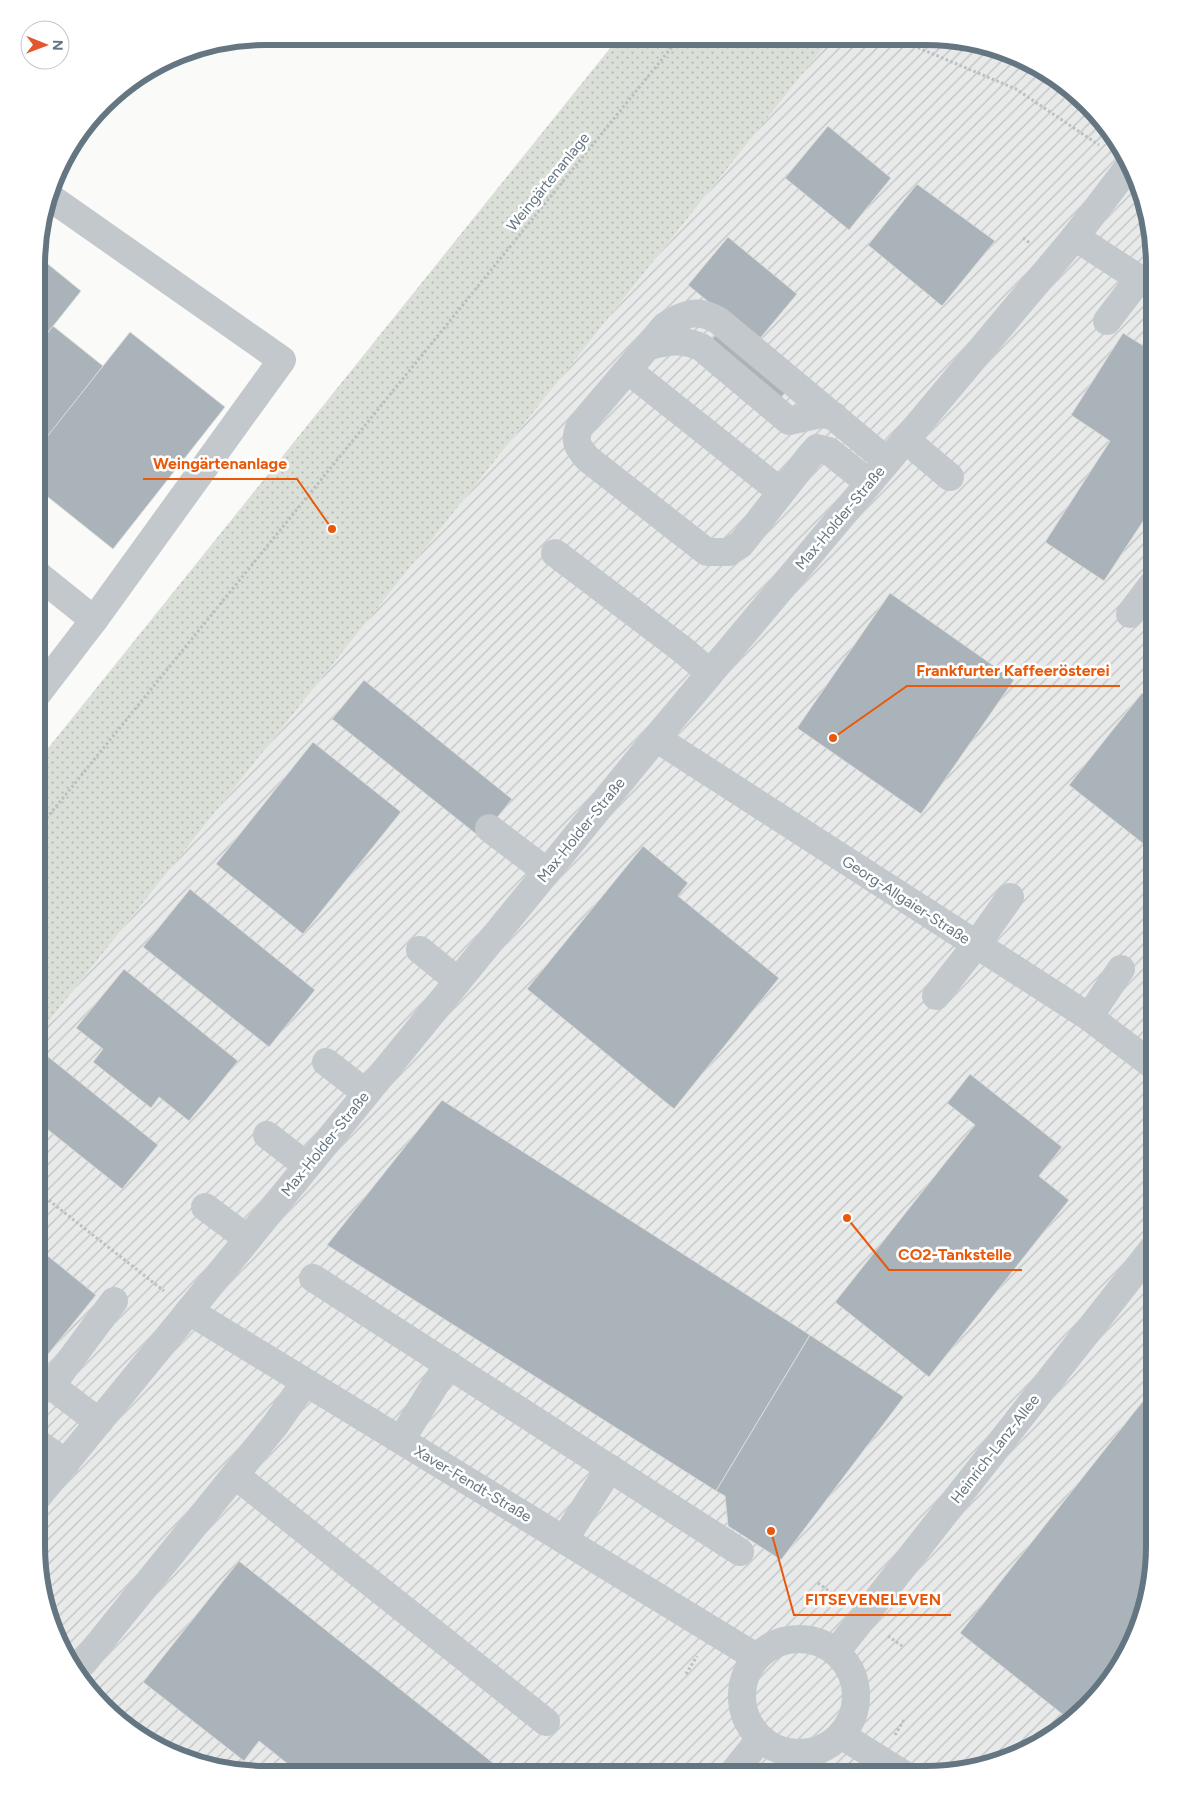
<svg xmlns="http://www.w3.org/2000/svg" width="1191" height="1811" font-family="Figtree,sans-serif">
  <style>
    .industrial { fill: url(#industrial-furrows) }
    .park { fill: url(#park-dots) }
    .building { fill: #aab3b9; stroke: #dcdcda }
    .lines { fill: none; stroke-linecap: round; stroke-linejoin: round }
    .path { stroke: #bbbfc2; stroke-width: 3; stroke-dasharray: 2.5 2.5; stroke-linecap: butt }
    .minor { stroke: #c3c8cc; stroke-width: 28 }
    .labels { text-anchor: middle; stroke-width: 5; stroke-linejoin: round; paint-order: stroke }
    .street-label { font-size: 15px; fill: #657683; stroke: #fff }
    .rim { fill: none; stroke: #657683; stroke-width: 6 }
    .leader { fill: none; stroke: #e8590c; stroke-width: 2 }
    .callout-dot { fill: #e8590c; stroke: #fff; stroke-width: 2 }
    .callout-label { font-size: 16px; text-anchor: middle; font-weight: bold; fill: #e8590c; stroke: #fff; stroke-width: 5; stroke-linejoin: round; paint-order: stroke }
  </style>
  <defs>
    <pattern id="industrial-furrows" width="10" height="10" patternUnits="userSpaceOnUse" patternTransform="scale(1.25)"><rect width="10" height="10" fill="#e8e9e9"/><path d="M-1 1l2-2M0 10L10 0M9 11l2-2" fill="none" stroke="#c0c1c2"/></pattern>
    <pattern id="park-dots" width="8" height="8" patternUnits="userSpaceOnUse" patternTransform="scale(1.25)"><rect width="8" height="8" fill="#dadfd7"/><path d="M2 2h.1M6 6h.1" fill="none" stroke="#b4b9b4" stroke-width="1.8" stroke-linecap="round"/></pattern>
  </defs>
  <rect width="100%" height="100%" fill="#fafaf8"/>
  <path class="industrial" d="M831 38H956L1013 54 1065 83 1107 126 1137 177 1155 265 1154 1561 1142 1620 1108 1685 1065 1727 1014 1757 926 1775 236 1773 178 1757 126 1728 84 1685 54 1634 36 1546 37 1036Z"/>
  <path class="park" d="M619 37 831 38 37 1036V762Z"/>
  <g class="building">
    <path d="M828 126 891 178 849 230 785 178Z"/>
    <path d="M917 184 995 241 942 306 868 245Z"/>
    <path d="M728 237 797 294 757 342 688 285Z"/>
    <path d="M38 256 81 291 38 345Z"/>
    <path d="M53 326 103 366 39 448 38 345Z"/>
    <path d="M130 332 225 407 113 549 38 489V448Z"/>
    <path d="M717 333 787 391 777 402 707 345Z"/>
    <path d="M1123 333 1155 353V503L1104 581 1045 542 1110 441 1071 415Z"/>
    <path d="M890 593 1014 680 921 814 797 728Z"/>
    <path d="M364 680 512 799 481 838 332 719Z"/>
    <path d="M1142 693 1155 701V853L1069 785Z"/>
    <path d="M313 742 401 812 303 934 216 864Z"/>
    <path d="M643 846 688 883 678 896 779 978 674 1109 527 989Z"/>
    <path d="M190 889 315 990 269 1047 143 947Z"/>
    <path d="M124 969 238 1061 189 1121 159 1097 151 1108 93 1062 103 1049 76 1028Z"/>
    <path d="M46 1055 158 1145 122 1189 37 1121V1067Z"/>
    <path d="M970 1074 1062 1147 1039 1176 1069 1200 929 1377 835 1302 975 1125 947 1103Z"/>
    <path d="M442 1100 810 1335 716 1491 327 1245Z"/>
    <path d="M37 1247 96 1295 41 1363 37 1359Z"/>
    <path d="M810 1335 904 1397 781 1560 728 1526 725 1496 716 1491Z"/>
    <path d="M1154 1387V1561L1143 1620 1108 1685 1071 1721 960 1633Z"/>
    <path d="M239 1561 507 1774 299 1773 259 1741 244 1761 143 1682Z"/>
  </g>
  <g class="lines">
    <g class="path">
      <path d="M895 38 1016 89 1099 145"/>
      <path d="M1023 238 1031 244"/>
      <path d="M37 830 680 37"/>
      <path d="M37 1039 39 1036 43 1005 37 1001"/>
      <path d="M37 1191 164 1291"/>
      <path d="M818 1583 840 1599"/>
      <path d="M888 1636 902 1646"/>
      <path d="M686 1674 697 1656"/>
      <path d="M895 1735 905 1718"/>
    </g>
    <g class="minor">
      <path d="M51 198 282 360 94 620"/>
      <path d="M1075 237 1155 289"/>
      <path d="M1107 321 1139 279"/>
      <path d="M649 346C671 341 680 339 701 347L789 421 821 414 834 416"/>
      <path d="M629 371 781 492"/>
      <path d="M905 439 950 477"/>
      <path d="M869 483 829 451 817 448 809 457 741 544 729 552H707L588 459C578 448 573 441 580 426L665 326C685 313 698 308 719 321L887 461"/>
      <path d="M555 553 683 650 710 673"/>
      <path d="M1130 614 1155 581"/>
      <path d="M38 693 94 620 38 575"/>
      <path d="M656 738 1089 1017 1154 1066"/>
      <path d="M489 828 547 872"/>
      <path d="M420 950 458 981"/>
      <path d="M936 996 976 945 1010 897"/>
      <path d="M1089 1017 1121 969"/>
      <path d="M326 1062 366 1093"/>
      <path d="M267 1135 307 1166"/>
      <path d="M205 1207 248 1239"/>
      <path d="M313 1278 740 1552"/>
      <path d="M189 1311 756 1657"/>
      <path d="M37 1375 99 1422"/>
      <path d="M51 1386 114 1301"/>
      <path d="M401 1440 448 1364"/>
      <path d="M36 1442 66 1463"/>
      <path d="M235 1475 546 1722"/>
      <path d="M36 1499 656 738 1075 237 1130 165"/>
      <path d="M564 1540 610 1468"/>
      <circle cx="799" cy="1696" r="57"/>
      <path d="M836 1652 1154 1247"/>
      <path d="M84 1662 276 1424 305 1382"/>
      <path d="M841 1735 905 1775"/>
      <path d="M732 1774 760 1739"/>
    </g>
  </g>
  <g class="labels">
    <g class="street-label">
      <text transform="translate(548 182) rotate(-51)" y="5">Weingärtenanlage</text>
      <text transform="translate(840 518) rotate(-50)" y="5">Max-Holder-Straße</text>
      <text transform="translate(581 830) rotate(-51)" y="5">Max-Holder-Straße</text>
      <text transform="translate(906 900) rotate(33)" y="5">Georg-Allgaier-Straße</text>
      <text transform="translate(325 1144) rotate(-51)" y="5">Max-Holder-Straße</text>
      <text transform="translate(995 1449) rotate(-52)" y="5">Heinrich-Lanz-Allee</text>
      <text transform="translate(473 1484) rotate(31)" y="5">Xaver-Fendt-Straße</text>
    </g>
  </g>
  <path d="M0 0H1191V1811H0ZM265 45H926A220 220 0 0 1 1146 265V1546A220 220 0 0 1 926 1766H265A220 220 0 0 1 45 1546V265A220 220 0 0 1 265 45Z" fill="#fff" fill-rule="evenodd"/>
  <path class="rim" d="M265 45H926A220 220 0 0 1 1146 265V1546A220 220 0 0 1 926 1766H265A220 220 0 0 1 45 1546V265A220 220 0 0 1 265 45Z"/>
  <path class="leader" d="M332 529L297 479H143M833 738L907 686H1120M847 1218L889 1270H1022M771 1531L794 1615H951"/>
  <g class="callout-dot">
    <circle cx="332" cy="529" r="5"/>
    <circle cx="833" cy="738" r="5"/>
    <circle cx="847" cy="1218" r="5"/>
    <circle cx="771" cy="1531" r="5"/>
  </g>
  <g class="callout-label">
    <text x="220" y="469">Weingärtenanlage</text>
    <text x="1013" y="676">Frankfurter Kaffeerösterei</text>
    <text x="955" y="1260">CO2-Tankstelle</text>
    <text x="873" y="1605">FITSEVENELEVEN</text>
  </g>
  <g transform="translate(45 45) rotate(91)"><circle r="24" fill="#ffffff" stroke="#c1c8cd"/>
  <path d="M0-4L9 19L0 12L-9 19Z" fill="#e4572e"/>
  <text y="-8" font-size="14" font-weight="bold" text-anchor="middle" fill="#657683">N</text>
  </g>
</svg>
